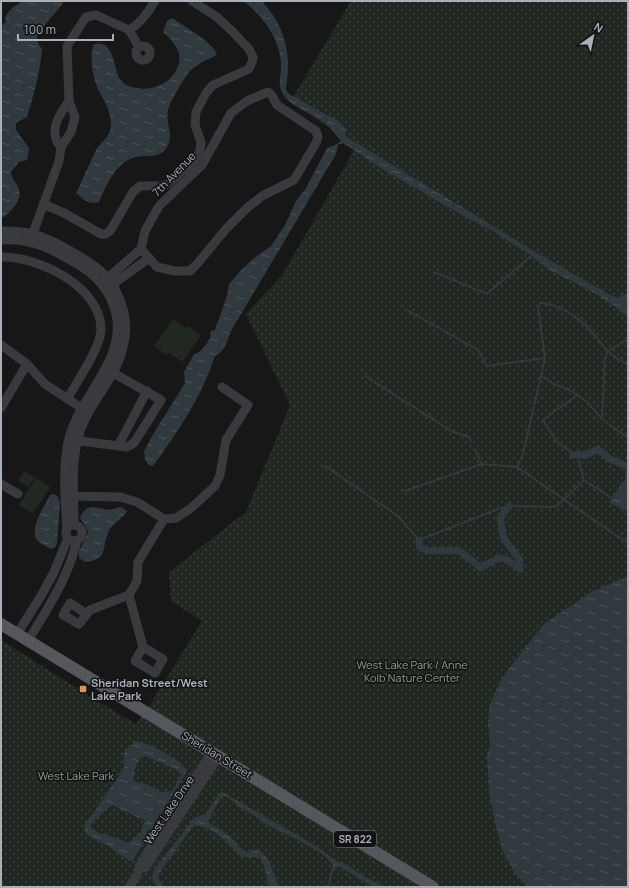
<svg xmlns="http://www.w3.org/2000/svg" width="629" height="888" font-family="Manrope,sans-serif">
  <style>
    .park { fill: url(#park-dots) }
    .garden { fill: #212821 }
    .water { fill: url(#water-ripples); fill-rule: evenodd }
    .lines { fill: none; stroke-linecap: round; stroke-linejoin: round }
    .stream { stroke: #30393d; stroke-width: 2 }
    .canal { stroke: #30393d; stroke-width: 7 }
    .minor { stroke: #383a3d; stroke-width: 9 }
    .major { stroke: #55575c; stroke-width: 12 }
    .poi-dot { fill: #de954a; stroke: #121214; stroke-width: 1.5 }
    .labels { text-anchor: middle; stroke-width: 3; stroke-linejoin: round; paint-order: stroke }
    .shield { fill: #121214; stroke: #7c8186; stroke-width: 1 }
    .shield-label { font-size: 10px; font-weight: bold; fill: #aab0b7 }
    .street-label { font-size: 11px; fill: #aab0b7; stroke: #121214 }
    .park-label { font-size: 11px; fill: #86a084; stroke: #121214 }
    .poi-label { font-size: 11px; font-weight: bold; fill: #aab0b7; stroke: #121214; text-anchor: start }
  </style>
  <defs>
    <pattern id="park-dots" width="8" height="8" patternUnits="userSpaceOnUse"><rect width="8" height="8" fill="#212821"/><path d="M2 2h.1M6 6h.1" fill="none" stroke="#3f453f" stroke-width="1.8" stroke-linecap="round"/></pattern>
    <pattern id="water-ripples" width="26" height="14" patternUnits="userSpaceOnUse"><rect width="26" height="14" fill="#30393d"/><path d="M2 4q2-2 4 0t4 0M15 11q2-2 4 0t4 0" fill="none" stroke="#4b5357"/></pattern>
  </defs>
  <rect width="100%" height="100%" fill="#171718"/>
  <path class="park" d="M351 1H628V887H1V640L94 699 136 724 153 700 202 621 171 601 169 572 246 512 290 405 246 314 283 274 357 145 290 102Z"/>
  <g class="garden">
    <path d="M173 319 186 328 188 326 201 335 182 362 168 352 166 355 154 346Z"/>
    <path d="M24 471 35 477 29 487 18 481Z"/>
    <path d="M36 478 50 487 33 514 19 505Z"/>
  </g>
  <g class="water">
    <path d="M23 1H64C59 11 38 30 37 37 37 42 39 45 42 49 40 73 34 94 27 117L16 123V130L29 148 27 160 19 162 11 172C12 181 15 180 18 187 24 199 12 210 4 217L1 216V26L6 22C3 13 16 5 23 1Z"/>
    <path d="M244 1H262C279 20 289 42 288 68 288 76 286 83 286 90L289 94 338 121C344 125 346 129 345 136L532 250 612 296C619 298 623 297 628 291V317L604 299 586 288 548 269 526 252 491 230 471 220 387 172 343 143 338 145 336 154 231 331C227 341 225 351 215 356 202 396 178 432 153 466L149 465 145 460 144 451 155 431 185 383 184 372 194 354C203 352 206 344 211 336L210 334 211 331 215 330 227 296 229 284 242 269 258 255 271 246 285 225 296 201 306 188 327 148 335 145 341 141C335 135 331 128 325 123 311 111 288 108 281 90 278 81 282 71 281 62 279 37 263 17 244 1Z"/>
    <path d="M172 18C185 27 210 40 217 54 212 59 206 59 201 63 198 65 194 67 191 70 185 76 170 102 168 110 165 126 176 136 165 150 157 160 141 153 130 159 115 166 105 187 99 202 89 205 83 199 76 193L78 189C84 176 90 163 96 150 101 141 111 138 111 124 111 110 103 99 97 87 92 73 90 59 93 45 112 37 114 65 118 76 124 88 139 90 151 88 160 86 168 82 174 74 186 56 177 45 163 32L167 21Z"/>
    <path d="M628 463V511L621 509 609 502 625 479V470Z"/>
    <path d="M54 494 58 497 60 503 57 543 55 547 51 549C46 546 41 544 37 540 29 528 44 507 50 495Z"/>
    <path d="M92 507 110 510 121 507 127 511C123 519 115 522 110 529 100 545 111 560 85 562L79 558V551L88 533 86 527 80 518C83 512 85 508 92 507Z"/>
    <path d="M628 576V887H528L515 874 502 849 495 823 489 792 487 755 490 745 488 723 490 704 499 684 507 671 544 624 591 592Z"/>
    <path d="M137 741C152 745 176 757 186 769V773L132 861 128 860 108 846 89 836 86 833 84 829 85 824 97 808 124 768V754L125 750ZM145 756 175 769 179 772 181 775 173 790C160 794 161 792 151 786 146 783 139 783 134 781 133 773 136 765 140 757ZM112 805 146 821 142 825V831L128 843C123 841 118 838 113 837 104 834 95 834 90 826L93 821Z"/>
    <path d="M222 792 311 843 337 861 346 864 357 872 384 887H373L339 866C332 870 331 879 329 887H327L333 865C324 850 287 835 271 827 261 822 254 814 245 810 236 807 231 796 222 796L208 820 209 823C217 827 238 840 240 848L248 852C268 843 272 872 278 884V887H269L263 863 260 857H242C229 845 214 826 195 826L190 830 159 874 158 878 163 887H157L152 878 153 871 194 818 205 814 220 793Z"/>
  </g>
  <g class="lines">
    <g class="stream">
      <path d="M434 272 487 294 532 255"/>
      <path d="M405 309 478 350 487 366 545 358"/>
      <path d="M365 376 453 432 469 437 471 441"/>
      <path d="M541 376 554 384 568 389 586 401 602 419 628 438"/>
      <path d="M577 395 543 420 556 441 578 458 584 480 613 499"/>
      <path d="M602 419 605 357 608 351 628 339"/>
      <path d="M475 450 482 464"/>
      <path d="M325 466 398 516 419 540 506 506 556 507 584 480"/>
      <path d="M517 467 523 454 545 358 538 308 540 303C559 304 579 317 591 331 597 337 602 345 608 351 613 356 621 361 628 365"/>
      <path d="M405 491 482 464 517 467 617 536 628 542"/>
    </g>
    <g class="canal">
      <path d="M573 455H587L598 449 610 459 626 466"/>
      <path d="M419 540 420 548 429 551H460L481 568 498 558 508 560 520 569V560L504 539 500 519 509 506"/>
    </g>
    <g class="minor">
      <path d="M129 30 139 47"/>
      <circle cx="143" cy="53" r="7"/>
      <path d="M268 92 271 94 277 105 316 131 318 137 316 143 294 180 262 196 247 208 226 229 197 264 190 271H175L157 267 141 249 145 231 159 206 202 165 231 113 247 101Z"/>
      <path d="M61 147C60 145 56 142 56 139 51 126 62 111 69 101"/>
      <path d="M43 204 64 213 101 234H106L110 231 133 192 140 186H161L168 184 194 161 200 151 201 142 195 125 196 112 206 93 213 85 249 69 252 62 253 57 249 49 232 31 217 17 192 1"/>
      <path d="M1 231C11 231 24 231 34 234 56 241 100 265 113 284 115 287 116 292 118 295 127 316 128 330 122 351 114 381 89 403 80 432 70 462 74 494 74 525"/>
      <path d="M31 239 59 161 61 147 71 132 75 117 69 101 67 46 86 17 96 15 129 30C141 23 148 12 155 1"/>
      <path d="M1 240C32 238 52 249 77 264 94 274 106 286 113 304 133 355 81 392 69 438 62 467 65 499 67 529"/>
      <path d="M1 257C38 256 102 287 101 330 100 349 77 381 68 398"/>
      <path d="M103 282 141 249"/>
      <path d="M109 287 149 258"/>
      <path d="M1 345 27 364 45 384 86 411"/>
      <path d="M1 408 27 364"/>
      <path d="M72 440 127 447 134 443 161 400 108 370"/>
      <path d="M118 446 147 391"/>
      <path d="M1 484 18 494"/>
      <path d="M69 496 120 497 137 502 164 519"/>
      <path d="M164 519 176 518 190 509 215 486 220 475 226 440 248 405 222 387"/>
      <circle cx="74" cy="533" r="8"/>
      <path d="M129 595 143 647 163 659 155 673 135 661 143 647"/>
      <path d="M87 614 70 603 63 615 79 624 90 610 129 595 137 581 138 562 164 519"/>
      <path d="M17 634 41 596 54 572 68 538"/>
      <path d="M28 641C47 609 69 577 77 540"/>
      <path d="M145 868 219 756"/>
      <path d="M129 887 137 875 140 865 160 832 212 752"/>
    </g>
    <path class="major" d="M1 624 433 887"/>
  </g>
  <rect class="poi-dot" x="79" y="685" width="8" height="8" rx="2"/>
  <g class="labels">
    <rect class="shield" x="334" y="831" width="42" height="16" rx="3"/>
    <g class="shield-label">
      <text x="355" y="843">SR 822</text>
    </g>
    <g class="street-label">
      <text transform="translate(174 174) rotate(-46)" y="4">7th Avenue</text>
      <text transform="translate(217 755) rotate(31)" y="4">Sheridan Street</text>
      <text transform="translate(169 810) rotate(-56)" y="4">West Lake Drive</text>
    </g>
    <g class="park-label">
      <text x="412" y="669">West Lake Park / Anne<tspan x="412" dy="13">Kolb Nature Center</tspan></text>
      <text x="76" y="780">West Lake Park</text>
    </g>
    <g class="poi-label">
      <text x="91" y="687">Sheridan Street/West<tspan x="91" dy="13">Lake Park</tspan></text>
    </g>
  </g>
  <rect width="629" height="888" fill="none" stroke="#aab0b7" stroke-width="4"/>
  <g transform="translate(593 36) rotate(33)" stroke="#121214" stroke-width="3" paint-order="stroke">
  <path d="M0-3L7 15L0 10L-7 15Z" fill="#aab0b7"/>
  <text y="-6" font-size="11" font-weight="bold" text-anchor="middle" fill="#aab0b7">N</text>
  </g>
  <path d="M18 34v6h95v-6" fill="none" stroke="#aab0b7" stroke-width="2"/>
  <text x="24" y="34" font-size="12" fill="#aab0b7" stroke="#121214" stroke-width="3" paint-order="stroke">100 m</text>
</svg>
